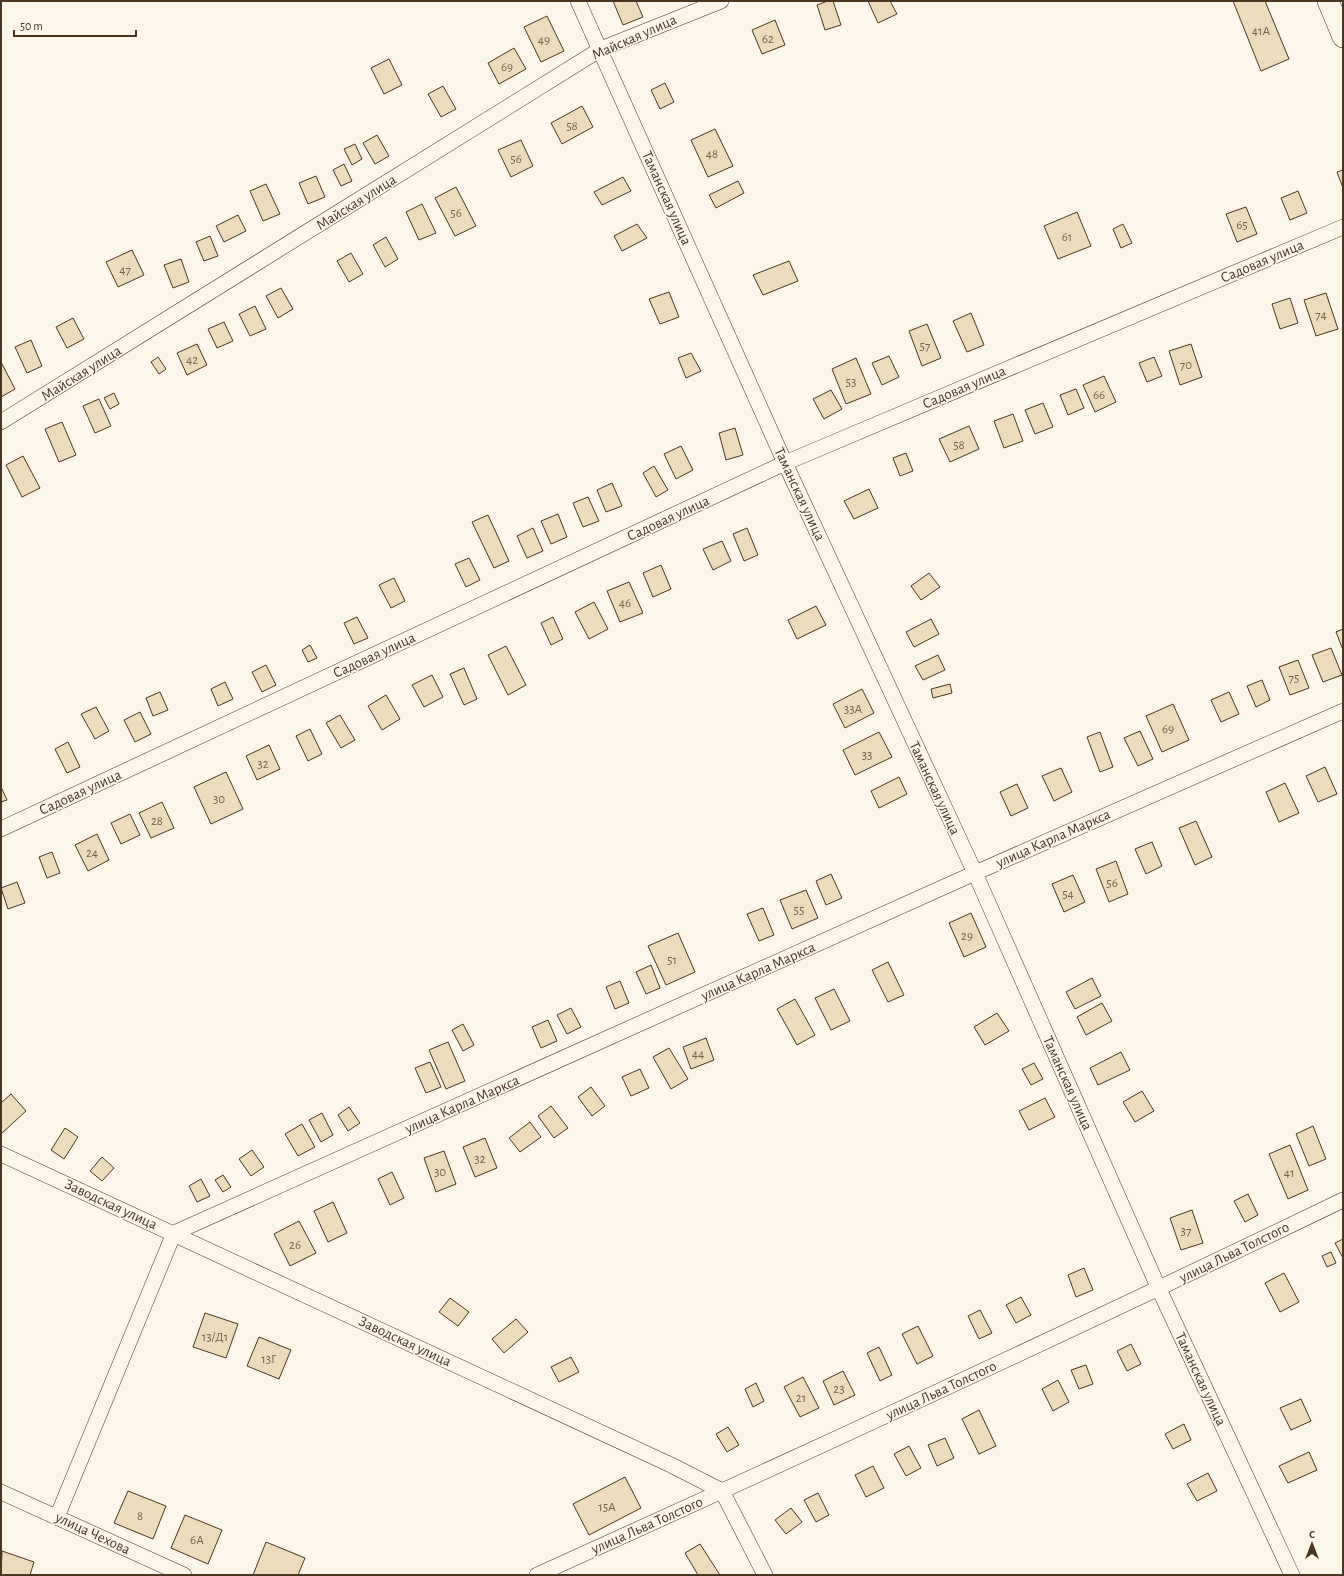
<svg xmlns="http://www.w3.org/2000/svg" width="1344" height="1576" font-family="'Alegreya Sans',sans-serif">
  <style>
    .building { fill: #ecdcbc; stroke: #4a3520 }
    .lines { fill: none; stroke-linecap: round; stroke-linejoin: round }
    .street-casing { stroke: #4a3520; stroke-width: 16 }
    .secondary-casing { stroke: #4a3520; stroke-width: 22 }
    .street { stroke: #fbf6e9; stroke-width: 15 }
    .secondary { stroke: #fbf6e9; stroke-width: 21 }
    .labels { text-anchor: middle; stroke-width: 3; stroke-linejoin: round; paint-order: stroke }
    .number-label { font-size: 13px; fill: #725f47 }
    .street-label { font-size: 15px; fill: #4a3520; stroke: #fbf6e9 }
  </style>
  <rect width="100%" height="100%" fill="#fbf6e9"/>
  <g class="building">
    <path d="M613 1H636L643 17 623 25Z"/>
    <path d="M828 1H833L841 25 825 30 817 5Z"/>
    <path d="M868 1H890L897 14 878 23Z"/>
    <path d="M1233 1H1265L1289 59 1261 71Z"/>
    <path d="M547 16 564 51 541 62 524 27Z"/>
    <path d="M775 20 785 45 762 54 752 30Z"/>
    <path d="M514 48 526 69 499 84 488 63Z"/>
    <path d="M389 59 402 85 384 94 371 68Z"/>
    <path d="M665 83 674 102 660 109 651 90Z"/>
    <path d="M443 86 456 109 441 117 428 94Z"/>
    <path d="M582 106 593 127 562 144 551 123Z"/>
    <path d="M715 129 733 166 708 177 691 140Z"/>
    <path d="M377 135 389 156 375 164 363 143Z"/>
    <path d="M521 140 533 166 511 177 498 150Z"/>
    <path d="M355 144 362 159 352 165 344 149Z"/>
    <path d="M344 164 352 181 341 186 333 170Z"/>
    <path d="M1343 170V188L1337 172Z"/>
    <path d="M316 176 325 197 308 204 299 183Z"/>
    <path d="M623 177 631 191 602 205 594 192Z"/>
    <path d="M738 181 744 193 716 208 709 195Z"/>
    <path d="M266 184 280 214 263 221 250 191Z"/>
    <path d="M456 187 476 226 455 236 435 198Z"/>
    <path d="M1298 191 1307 213 1290 220 1281 198Z"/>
    <path d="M422 204 436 233 419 240 406 212Z"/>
    <path d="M1246 207 1257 234 1237 242 1226 214Z"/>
    <path d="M1077 212 1091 246 1058 259 1044 226Z"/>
    <path d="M238 215 246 231 224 242 216 226Z"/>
    <path d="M637 224 647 238 622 251 614 236Z"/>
    <path d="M1123 224 1132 243 1121 248 1113 229Z"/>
    <path d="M210 236 218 256 204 261 196 242Z"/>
    <path d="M386 237 398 259 385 267 373 245Z"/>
    <path d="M132 250 144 275 118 287 106 262Z"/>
    <path d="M351 253 363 274 349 282 337 261Z"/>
    <path d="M181 259 189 282 173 288 164 265Z"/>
    <path d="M789 261 798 281 763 295 753 275Z"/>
    <path d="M281 288 293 309 278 318 266 296Z"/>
    <path d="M669 292 679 317 660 324 649 299Z"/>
    <path d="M1326 293 1338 329 1316 336 1304 300Z"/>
    <path d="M1290 298 1298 323 1280 329 1272 304Z"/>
    <path d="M255 306 266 329 250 336 239 314Z"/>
    <path d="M971 313 984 345 967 352 953 321Z"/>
    <path d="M73 318 84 339 67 348 56 327Z"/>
    <path d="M224 322 233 341 217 348 208 329Z"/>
    <path d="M927 324 941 358 922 366 909 331Z"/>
    <path d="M31 340 42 366 27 373 15 347Z"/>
    <path d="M197 344 207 365 187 375 177 353Z"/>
    <path d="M1191 344 1202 377 1180 385 1169 351Z"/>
    <path d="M691 353 701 371 686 378 678 358Z"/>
    <path d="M889 356 899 377 882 385 872 363Z"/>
    <path d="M158 357 166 369 159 374 151 362Z"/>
    <path d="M1154 357 1162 376 1147 382 1139 363Z"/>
    <path d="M856 358 871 394 846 404 832 369Z"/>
    <path d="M1 362 15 389 1 397Z"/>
    <path d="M1104 376 1116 402 1095 412 1083 385Z"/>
    <path d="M1076 389 1084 408 1068 415 1060 395Z"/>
    <path d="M831 390 842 409 824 419 813 399Z"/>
    <path d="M114 393 119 404 110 409 104 398Z"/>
    <path d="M99 399 111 426 95 433 83 406Z"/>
    <path d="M1043 403 1053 427 1035 434 1025 410Z"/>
    <path d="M1013 414 1023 441 1004 448 994 421Z"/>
    <path d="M62 422 76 455 59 462 45 429Z"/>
    <path d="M969 426 979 449 950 462 939 439Z"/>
    <path d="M735 428 743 455 726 460 719 433Z"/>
    <path d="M681 446 693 470 676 479 664 454Z"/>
    <path d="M906 453 913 471 900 476 893 458Z"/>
    <path d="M23 456 40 488 22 497 6 465Z"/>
    <path d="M654 466 668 490 656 497 643 473Z"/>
    <path d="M612 483 622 506 606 512 597 490Z"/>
    <path d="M869 489 878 508 854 519 844 501Z"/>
    <path d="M588 497 599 521 583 527 573 503Z"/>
    <path d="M558 514 567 537 551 544 541 521Z"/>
    <path d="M488 515 509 561 494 568 472 522Z"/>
    <path d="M533 528 543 551 527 558 517 536Z"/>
    <path d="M747 528 758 555 744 561 733 534Z"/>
    <path d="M722 541 731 561 713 570 703 549Z"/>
    <path d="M469 558 480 580 466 587 455 564Z"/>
    <path d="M661 565 671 589 653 597 643 573Z"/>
    <path d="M929 573 940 587 921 600 911 586Z"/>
    <path d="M394 578 405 601 391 608 379 585Z"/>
    <path d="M629 582 643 613 620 622 607 591Z"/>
    <path d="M594 602 608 629 589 639 575 612Z"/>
    <path d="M816 606 826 625 797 639 788 620Z"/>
    <path d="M357 617 368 638 354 644 344 623Z"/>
    <path d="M553 617 563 639 551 645 541 623Z"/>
    <path d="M931 619 939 634 914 647 906 632Z"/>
    <path d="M1343 629V650L1336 632Z"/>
    <path d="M310 645 317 658 308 662 302 650Z"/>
    <path d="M506 646 526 685 508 695 488 655Z"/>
    <path d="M1331 648 1342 675 1323 682 1312 655Z"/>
    <path d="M938 655 945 670 923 680 915 666Z"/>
    <path d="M1298 660 1309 688 1290 695 1279 667Z"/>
    <path d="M266 665 276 685 262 692 252 672Z"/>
    <path d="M464 668 477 699 464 705 450 674Z"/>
    <path d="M432 675 443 697 424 707 412 685Z"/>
    <path d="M1262 680 1270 700 1256 707 1247 686Z"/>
    <path d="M225 682 233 699 218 706 211 689Z"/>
    <path d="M950 684 952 693 933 698 931 689Z"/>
    <path d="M862 689 874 713 845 728 833 704Z"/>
    <path d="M160 692 168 710 153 716 146 698Z"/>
    <path d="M1229 692 1239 714 1221 722 1211 700Z"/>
    <path d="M386 695 400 719 382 730 368 706Z"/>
    <path d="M1173 704 1189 740 1162 752 1146 716Z"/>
    <path d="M96 707 109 731 95 739 81 714Z"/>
    <path d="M140 712 151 734 135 742 124 720Z"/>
    <path d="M340 715 355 740 341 748 326 723Z"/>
    <path d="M310 729 322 754 308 761 296 736Z"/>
    <path d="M1140 731 1153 759 1138 766 1124 738Z"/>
    <path d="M879 732 892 757 855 775 843 750Z"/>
    <path d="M1100 732 1113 767 1100 772 1087 737Z"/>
    <path d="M68 742 80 767 67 773 55 749Z"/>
    <path d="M269 745 280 769 257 780 246 756Z"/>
    <path d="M1325 767 1337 794 1318 802 1306 776Z"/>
    <path d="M1061 768 1072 792 1054 801 1042 776Z"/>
    <path d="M226 772 243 809 211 824 194 787Z"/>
    <path d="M899 777 907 794 879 808 871 791Z"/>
    <path d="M1285 783 1299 813 1279 822 1266 792Z"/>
    <path d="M1017 784 1028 808 1011 816 1000 792Z"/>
    <path d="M1 787 7 800 1 802Z"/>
    <path d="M162 802 174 828 151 838 139 813Z"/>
    <path d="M130 814 140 835 121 844 111 823Z"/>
    <path d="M1196 821 1212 857 1195 865 1179 828Z"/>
    <path d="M97 834 109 860 88 871 75 845Z"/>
    <path d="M1152 842 1162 866 1146 874 1135 849Z"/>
    <path d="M52 852 60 873 47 878 39 857Z"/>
    <path d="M1116 861 1128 894 1109 902 1096 869Z"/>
    <path d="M831 874 842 898 826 905 816 881Z"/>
    <path d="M1073 875 1085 902 1064 912 1052 884Z"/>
    <path d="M17 882 25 903 8 909 1 888Z"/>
    <path d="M806 890 818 918 792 929 780 900Z"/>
    <path d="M763 908 774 935 759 941 747 914Z"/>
    <path d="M971 913 986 947 964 957 949 923Z"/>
    <path d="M678 933 695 972 666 985 648 946Z"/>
    <path d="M888 962 904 995 888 1002 872 970Z"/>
    <path d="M651 965 660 988 646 994 636 972Z"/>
    <path d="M1092 978 1101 996 1075 1009 1066 992Z"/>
    <path d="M620 981 629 1003 615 1009 606 987Z"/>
    <path d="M834 989 850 1021 831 1030 815 998Z"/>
    <path d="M795 999 815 1035 797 1045 777 1009Z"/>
    <path d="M1102 1003 1112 1021 1086 1035 1077 1017Z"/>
    <path d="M571 1008 581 1027 567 1034 557 1015Z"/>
    <path d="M997 1013 1009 1031 985 1045 974 1027Z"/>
    <path d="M548 1020 557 1041 541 1048 532 1027Z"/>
    <path d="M463 1024 474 1045 463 1051 452 1030Z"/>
    <path d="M706 1038 714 1060 691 1069 683 1047Z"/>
    <path d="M448 1042 465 1081 446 1089 429 1050Z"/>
    <path d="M669 1048 688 1079 671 1089 653 1057Z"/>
    <path d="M1121 1052 1130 1070 1098 1085 1090 1068Z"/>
    <path d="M430 1062 441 1087 426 1093 415 1068Z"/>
    <path d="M1034 1063 1043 1079 1031 1085 1022 1069Z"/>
    <path d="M640 1069 649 1088 631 1096 622 1077Z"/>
    <path d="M591 1087 605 1106 592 1116 578 1097Z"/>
    <path d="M1142 1091 1154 1111 1135 1122 1123 1102Z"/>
    <path d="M11 1094 26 1111 1 1134V1103Z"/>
    <path d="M1045 1098 1055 1117 1029 1130 1019 1111Z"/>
    <path d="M551 1106 568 1128 554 1138 538 1116Z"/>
    <path d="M349 1107 360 1123 348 1131 338 1115Z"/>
    <path d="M322 1113 333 1135 321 1142 309 1120Z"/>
    <path d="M530 1122 541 1137 520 1152 509 1138Z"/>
    <path d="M302 1124 315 1147 298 1156 285 1134Z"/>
    <path d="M1313 1126 1326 1159 1309 1166 1296 1134Z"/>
    <path d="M65 1128 78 1137 64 1159 51 1150Z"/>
    <path d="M485 1138 497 1168 475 1177 463 1147Z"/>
    <path d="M1290 1145 1308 1190 1288 1199 1269 1154Z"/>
    <path d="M252 1150 264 1167 251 1176 239 1159Z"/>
    <path d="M444 1151 456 1184 436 1192 424 1158Z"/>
    <path d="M102 1157 114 1168 102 1181 90 1171Z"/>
    <path d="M392 1172 404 1198 390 1205 378 1179Z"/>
    <path d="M223 1175 231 1187 223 1192 215 1180Z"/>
    <path d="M201 1179 210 1196 197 1202 189 1186Z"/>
    <path d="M1248 1194 1258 1215 1245 1222 1234 1201Z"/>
    <path d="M333 1202 347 1233 328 1242 314 1211Z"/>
    <path d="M1192 1210 1203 1243 1181 1250 1170 1218Z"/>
    <path d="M299 1221 316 1253 290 1266 274 1234Z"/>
    <path d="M1343 1239V1258L1335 1243Z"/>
    <path d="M1331 1252 1336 1263 1327 1267 1322 1256Z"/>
    <path d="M1084 1268 1093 1290 1076 1297 1068 1275Z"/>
    <path d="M1284 1273 1299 1302 1280 1312 1265 1283Z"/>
    <path d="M1021 1297 1031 1315 1016 1323 1006 1305Z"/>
    <path d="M450 1298 469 1312 458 1326 439 1312Z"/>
    <path d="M980 1310 992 1333 979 1339 968 1316Z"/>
    <path d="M205 1313 238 1324 226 1358 193 1347Z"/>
    <path d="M516 1319 528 1332 504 1353 492 1339Z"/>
    <path d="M918 1326 933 1356 917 1364 902 1334Z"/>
    <path d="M259 1337 291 1350 279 1379 247 1366Z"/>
    <path d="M1131 1344 1141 1364 1127 1371 1117 1351Z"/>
    <path d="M879 1347 892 1375 880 1381 867 1353Z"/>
    <path d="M571 1357 579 1372 559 1382 551 1367Z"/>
    <path d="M1086 1365 1093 1384 1079 1389 1071 1370Z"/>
    <path d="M843 1371 855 1395 834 1405 823 1381Z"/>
    <path d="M803 1377 819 1408 800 1417 784 1387Z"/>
    <path d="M1058 1380 1069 1402 1053 1411 1042 1389Z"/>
    <path d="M756 1383 764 1401 753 1407 745 1389Z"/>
    <path d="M1301 1399 1311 1421 1291 1430 1280 1408Z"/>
    <path d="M979 1410 996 1446 979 1454 962 1419Z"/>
    <path d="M1184 1424 1191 1440 1173 1449 1165 1434Z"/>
    <path d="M728 1427 739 1445 727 1452 716 1434Z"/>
    <path d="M945 1438 954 1458 937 1466 928 1445Z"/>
    <path d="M909 1446 921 1468 906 1476 894 1454Z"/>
    <path d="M1309 1452 1317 1470 1288 1483 1279 1466Z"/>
    <path d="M873 1466 884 1488 866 1497 855 1475Z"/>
    <path d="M1208 1473 1217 1491 1197 1501 1187 1484Z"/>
    <path d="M625 1477 641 1508 589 1535 573 1504Z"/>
    <path d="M128 1491 166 1506 153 1539 114 1523Z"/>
    <path d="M818 1493 829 1515 816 1522 804 1500Z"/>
    <path d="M791 1508 802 1522 786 1534 775 1520Z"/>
    <path d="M185 1515 222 1530 208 1564 171 1548Z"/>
    <path d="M266 1542 305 1558 298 1575H253Z"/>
    <path d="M700 1544 720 1575H698L685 1553Z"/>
    <path d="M2 1551 34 1562 30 1575H1Z"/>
  </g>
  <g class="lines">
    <g class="street-casing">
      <g id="street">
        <path d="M578 1 785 463 975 873 1159 1289 1292 1575"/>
        <path d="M1 422 601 49 721 1"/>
        <path d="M1 829 785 463 1343 227"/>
        <path d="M1 1154 671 1465 722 1491 765 1575"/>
        <path d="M1 1492 184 1575"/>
        <path d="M57 1517 174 1233 975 873 1343 711"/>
        <path d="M537 1575C807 1453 1076 1329 1343 1200"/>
      </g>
    </g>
    <g class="secondary-casing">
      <path id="secondary" d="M1328 1 1343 37"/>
    </g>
    <use href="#street" class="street"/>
    <use href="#secondary" class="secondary"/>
  </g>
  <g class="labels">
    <g class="number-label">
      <text x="1261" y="35">41А</text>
      <text x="768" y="43">62</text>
      <text x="544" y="44">49</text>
      <text x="507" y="71">69</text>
      <text x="572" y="130">58</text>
      <text x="712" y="158">48</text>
      <text x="516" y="163">56</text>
      <text x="456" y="217">56</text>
      <text x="1242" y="229">65</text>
      <text x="1067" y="241">61</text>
      <text x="125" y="274">47</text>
      <text x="1321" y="319">74</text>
      <text x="925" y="350">57</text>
      <text x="192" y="364">42</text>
      <text x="1186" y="369">70</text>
      <text x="851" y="386">53</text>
      <text x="1099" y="399">66</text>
      <text x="959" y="449">58</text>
      <text x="625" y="607">46</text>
      <text x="1294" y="682">75</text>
      <text x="853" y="713">33А</text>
      <text x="1168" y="733">69</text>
      <text x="867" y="759">33</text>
      <text x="263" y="768">32</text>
      <text x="219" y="803">30</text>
      <text x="157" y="825">28</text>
      <text x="92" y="857">24</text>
      <text x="1112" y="887">56</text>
      <text x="1068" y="898">54</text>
      <text x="799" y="914">55</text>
      <text x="967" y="940">29</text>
      <text x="672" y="964">51</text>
      <text x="698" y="1058">44</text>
      <text x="480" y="1163">32</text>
      <text x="440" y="1176">30</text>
      <text x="1289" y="1177">41</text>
      <text x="1186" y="1235">37</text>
      <text x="295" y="1249">26</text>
      <text x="215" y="1341">13/Д1</text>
      <text x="269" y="1363">13Г</text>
      <text x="839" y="1393">23</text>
      <text x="801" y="1402">21</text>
      <text x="607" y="1511">15А</text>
      <text x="140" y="1520">8</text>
      <text x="197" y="1544">6А</text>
    </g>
    <g class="street-label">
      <text transform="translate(634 37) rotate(-24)" y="5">Майская улица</text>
      <text transform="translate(667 198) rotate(66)" y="5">Таманская улица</text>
      <text transform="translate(356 202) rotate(-32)" y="5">Майская улица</text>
      <text transform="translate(1262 261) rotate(-23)" y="5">Садовая улица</text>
      <text transform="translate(81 373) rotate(-32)" y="5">Майская улица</text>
      <text transform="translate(964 387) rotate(-23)" y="5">Садовая улица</text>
      <text transform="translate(800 494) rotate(65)" y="5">Таманская улица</text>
      <text transform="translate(668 518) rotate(-25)" y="5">Садовая улица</text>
      <text transform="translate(374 655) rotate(-25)" y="5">Садовая улица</text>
      <text transform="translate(935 788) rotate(65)" y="5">Таманская улица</text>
      <text transform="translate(80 792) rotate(-25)" y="5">Садовая улица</text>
      <text transform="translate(1053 838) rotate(-24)" y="5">улица Карла Маркса</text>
      <text transform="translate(758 971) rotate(-24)" y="5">улица Карла Маркса</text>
      <text transform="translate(1068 1083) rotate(66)" y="5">Таманская улица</text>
      <text transform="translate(462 1104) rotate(-24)" y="5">улица Карла Маркса</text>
      <text transform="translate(111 1204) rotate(25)" y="5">Заводская улица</text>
      <text transform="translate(1234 1252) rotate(-26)" y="5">улица Льва Толстого</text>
      <text transform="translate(405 1341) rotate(25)" y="5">Заводская улица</text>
      <text transform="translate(1201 1379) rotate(65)" y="5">Таманская улица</text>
      <text transform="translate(941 1390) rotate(-25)" y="5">улица Льва Толстого</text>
      <text transform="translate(647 1525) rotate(-24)" y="5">улица Льва Толстого</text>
      <text transform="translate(93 1533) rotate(25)" y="5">улица Чехова</text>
    </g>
  </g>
  <rect width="1344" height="1576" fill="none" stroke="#4a3520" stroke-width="4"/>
  <g transform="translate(1312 1544)" stroke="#fbf6e9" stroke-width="3" paint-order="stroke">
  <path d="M0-3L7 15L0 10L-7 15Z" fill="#4a3520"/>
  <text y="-6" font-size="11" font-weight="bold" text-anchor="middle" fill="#4a3520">С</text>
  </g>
  <path d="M14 30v6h122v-6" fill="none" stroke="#4a3520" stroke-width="2"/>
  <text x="20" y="30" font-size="12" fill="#4a3520" stroke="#fbf6e9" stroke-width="3" paint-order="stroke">50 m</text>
</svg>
